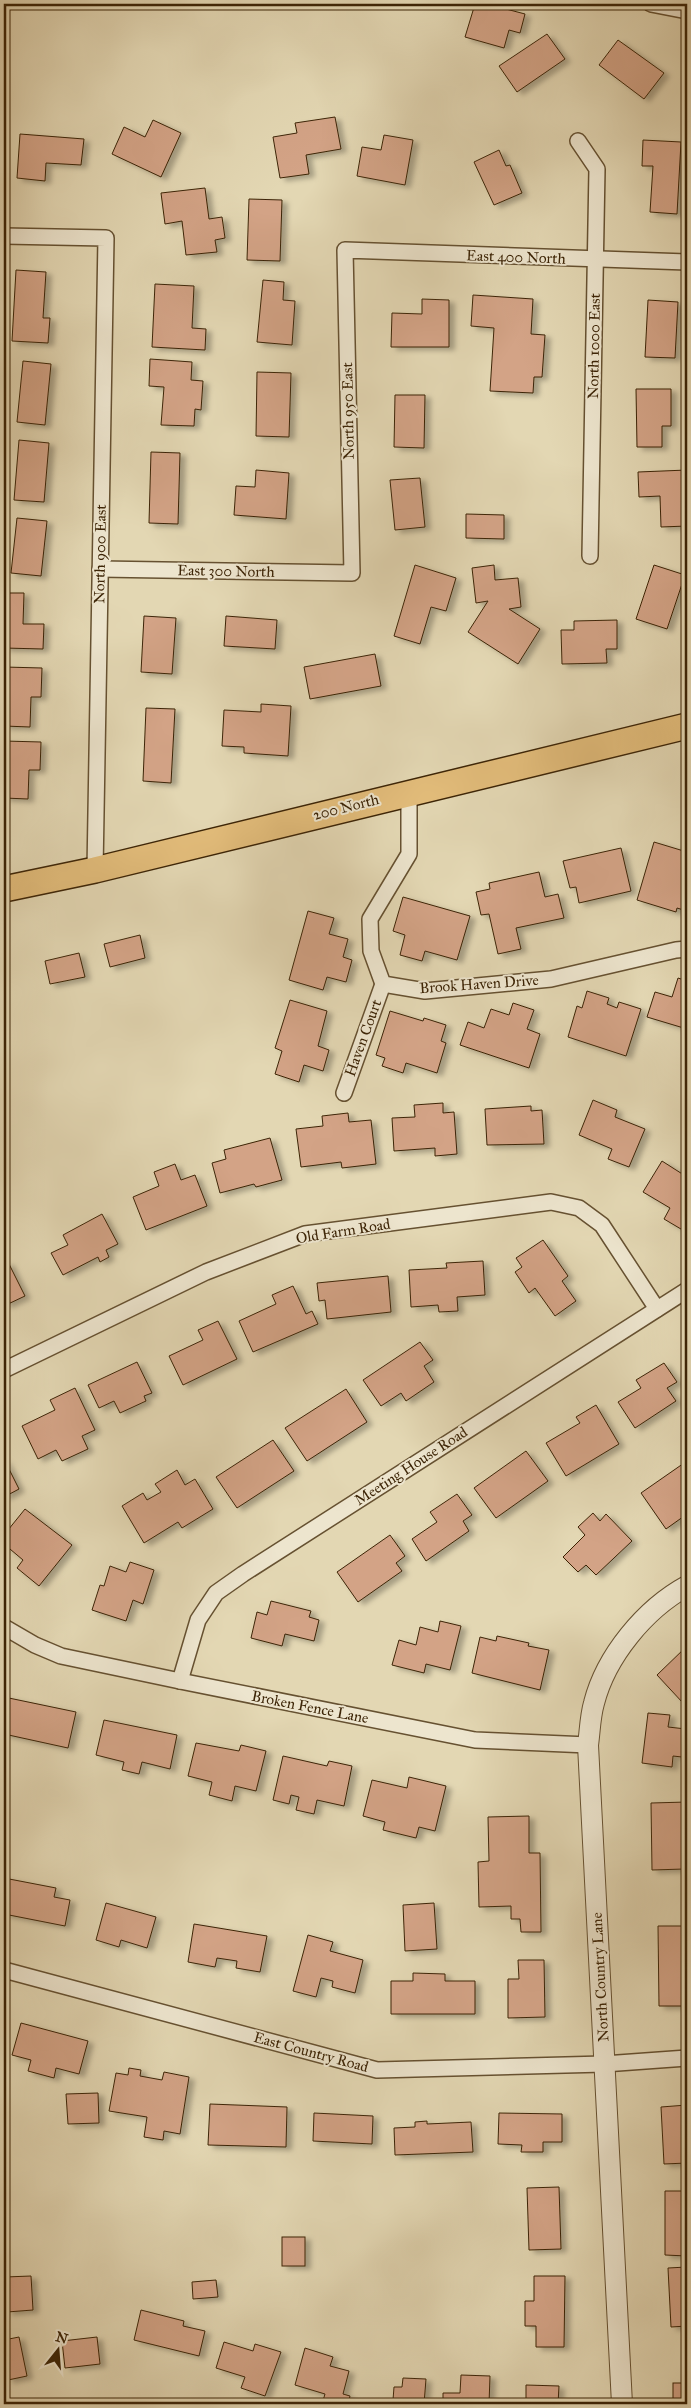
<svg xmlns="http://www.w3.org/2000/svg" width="691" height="2408" font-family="'IM FELL Great Primer',serif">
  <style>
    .building { fill: #d3a386; stroke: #3c2406; filter: url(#shadow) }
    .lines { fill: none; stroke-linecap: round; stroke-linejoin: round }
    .minor-casing { stroke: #665131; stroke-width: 18 }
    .tertiary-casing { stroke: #665131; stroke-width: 22 }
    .primary-casing { stroke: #3c2406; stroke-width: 28 }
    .minor { stroke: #ede5ce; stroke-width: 15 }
    .tertiary { stroke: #ede5ce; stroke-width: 20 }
    .primary { stroke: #e2bc7a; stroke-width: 25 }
    .labels { text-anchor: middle; stroke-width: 4; stroke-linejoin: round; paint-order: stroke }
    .street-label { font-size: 15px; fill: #3c2406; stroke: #ede5ce }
  </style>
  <defs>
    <filter id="shadow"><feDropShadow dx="5.5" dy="3" stdDeviation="2.5" flood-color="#0004"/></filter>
  </defs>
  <rect width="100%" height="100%" fill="#e3d7b3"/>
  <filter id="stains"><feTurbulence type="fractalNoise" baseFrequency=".004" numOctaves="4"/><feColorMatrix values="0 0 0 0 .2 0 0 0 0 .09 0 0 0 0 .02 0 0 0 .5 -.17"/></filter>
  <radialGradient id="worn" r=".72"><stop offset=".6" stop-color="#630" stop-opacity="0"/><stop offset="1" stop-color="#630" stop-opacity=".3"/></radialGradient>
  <g class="building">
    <path d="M475 4H487L525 14 520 33 509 30 504 48 465 37Z"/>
    <path d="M547 34 565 59 517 92 499 66Z"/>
    <path d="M618 40 664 73 644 99 599 65Z"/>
    <path d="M335 117 341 149 306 155 309 174 280 178 273 137 297 133 295 123Z"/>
    <path d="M153 120 181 133 161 177 112 154 124 127 145 137Z"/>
    <path d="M20 134 84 139 81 165 46 163 45 181 17 178Z"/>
    <path d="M384 135 413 140 405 185 357 176 362 147 381 150Z"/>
    <path d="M643 140 681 142 677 214 650 212 653 166H642Z"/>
    <path d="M499 150 506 166 510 165 522 193 494 205 474 162Z"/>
    <path d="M205 188 209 219 222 217 225 238 215 240 217 252 186 255 182 221 165 224 161 193Z"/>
    <path d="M249 199 282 200 280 261 247 260Z"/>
    <path d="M16 270 46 272 43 318H50L48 343 12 341Z"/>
    <path d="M263 280 284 282 283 300 295 301 292 345 257 342Z"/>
    <path d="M155 284 194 286 192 328 206 329 205 350 152 347Z"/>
    <path d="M473 295 533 299 531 334 545 335 542 377H534L533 393 490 391 494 328 471 326Z"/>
    <path d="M422 299 449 300V347H391L392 313 422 314Z"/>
    <path d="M648 300 678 302 675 358 645 357Z"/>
    <path d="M150 359 192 362 191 380 203 381 201 410 195 409 194 426 161 425 164 387 149 386Z"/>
    <path d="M23 361 51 364 45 425 17 422Z"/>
    <path d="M257 372 291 373 289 437 256 436Z"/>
    <path d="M636 389H671V426H662V447H637Z"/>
    <path d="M395 395H425L424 448 394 447Z"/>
    <path d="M19 440 49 443 44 502 14 500Z"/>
    <path d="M151 452 180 453 178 524 149 523Z"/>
    <path d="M256 470 289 473 286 519 234 515 236 486 255 487Z"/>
    <path d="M687 470V526L661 527 660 496 639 497 638 472Z"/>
    <path d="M420 478 425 527 395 530 390 480Z"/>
    <path d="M466 514 504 515V539L466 538Z"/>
    <path d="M17 518 47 521 41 576 11 573Z"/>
    <path d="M415 565 456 578 446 611 431 607 420 644 394 636Z"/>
    <path d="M494 565 495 580 518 578 521 607 509 609 540 629 518 664 468 632 488 601 476 603 472 568Z"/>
    <path d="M654 565 685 575 667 629 636 619Z"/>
    <path d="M4 593H24L23 624H44L43 649 4 648Z"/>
    <path d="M144 616 176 618 172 674 141 672Z"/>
    <path d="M226 616 277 620 275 649 224 646Z"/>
    <path d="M617 620V649H606L607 663 562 664 561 630H574V621Z"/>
    <path d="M375 654 381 686 310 699 304 667Z"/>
    <path d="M4 667 42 668 41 697H31L30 727 4 726Z"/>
    <path d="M261 704 291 706 288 756 244 753V747L222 746 224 710 261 712Z"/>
    <path d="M146 708 175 709 171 783 143 781Z"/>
    <path d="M4 741 41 742 40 770H29L28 799 4 798Z"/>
    <path d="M654 842 687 852V911L677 908 676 912 637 900Z"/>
    <path d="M621 848 631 891 579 903 576 887 570 888 563 861Z"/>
    <path d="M539 872 545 897 558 894 564 918 516 928 521 949 498 954 489 914 481 915 476 892 490 889 489 883Z"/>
    <path d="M403 897 470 916 457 960 425 951 422 961 400 955 405 935 393 931Z"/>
    <path d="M308 911 334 918 329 934 348 939 343 957 352 960 346 982 327 977 323 990 289 980Z"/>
    <path d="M140 935 145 958 110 967 104 944Z"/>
    <path d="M79 953 85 977 50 984 45 961Z"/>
    <path d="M678 978 687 981V1029L647 1017 655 992 672 997Z"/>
    <path d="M587 991 609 998 607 1004 617 1008 619 1002 641 1009 626 1056 568 1037 577 1006 582 1008Z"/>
    <path d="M290 1000 327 1011 318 1046 329 1050 323 1071 304 1065 299 1082 275 1074 282 1051 275 1048Z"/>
    <path d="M513 1003 534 1010 527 1029 540 1034 529 1068 460 1045 468 1022 484 1028 491 1009 509 1015Z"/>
    <path d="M390 1011 423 1021 424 1018 446 1025 441 1041 446 1043 437 1073 406 1063 403 1073 382 1066 385 1058 376 1055Z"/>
    <path d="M593 1100 617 1110 615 1117 645 1129 629 1167 608 1159 612 1149 579 1135Z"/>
    <path d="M443 1103V1113L454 1112 457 1154 435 1156V1148L394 1151 392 1118 415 1117 414 1105Z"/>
    <path d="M531 1106V1111L542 1110 544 1144 487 1145 485 1109Z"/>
    <path d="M348 1113 349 1122 371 1120 376 1164 342 1168 341 1162 301 1167 296 1129 323 1126 322 1116Z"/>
    <path d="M270 1138 282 1180 256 1187 254 1184 220 1193 212 1163 226 1159 224 1150Z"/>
    <path d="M662 1161 687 1177 686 1232 664 1219 670 1208 643 1192Z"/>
    <path d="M175 1164 181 1180 195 1175 207 1206 146 1230 133 1197 159 1186 154 1172Z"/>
    <path d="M102 1214 118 1244 106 1250 109 1257 100 1262 98 1257 63 1275 51 1253 68 1245 63 1235Z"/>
    <path d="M543 1240 568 1276 562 1281 576 1301 555 1316 535 1288 529 1293 515 1272 522 1267 516 1258Z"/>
    <path d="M483 1261 485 1295 457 1297 458 1311 439 1312 438 1305 411 1307 409 1270 447 1268 446 1263Z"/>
    <path d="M8 1262 25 1296 6 1305 4 1301V1264Z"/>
    <path d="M388 1276 391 1312 327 1319 325 1300 319 1301 317 1283Z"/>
    <path d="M293 1286 306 1314 312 1311 318 1324 253 1352 239 1321 276 1304 272 1295Z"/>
    <path d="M218 1321 237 1359 183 1385 169 1356 203 1340 198 1330Z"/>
    <path d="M420 1342 433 1360 424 1366 434 1382 406 1401 401 1393 381 1406 363 1380Z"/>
    <path d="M137 1362 152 1393 144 1396 146 1401 120 1413 114 1401 99 1408 88 1385Z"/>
    <path d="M664 1363 677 1382 667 1388 676 1401 635 1428 618 1402 641 1388 636 1380Z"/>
    <path d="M75 1388 95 1430 82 1436 88 1449 62 1461 56 1450 38 1459 22 1426 55 1410 50 1400Z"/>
    <path d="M346 1389 367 1422 307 1461 285 1428Z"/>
    <path d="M596 1405 619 1444 566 1476 546 1443 580 1423 576 1417Z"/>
    <path d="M273 1440 294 1471 237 1508 216 1477Z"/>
    <path d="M526 1451 548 1481 496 1518 474 1488Z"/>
    <path d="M4 1459 19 1489 4 1497Z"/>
    <path d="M687 1461V1514L666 1529 641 1493Z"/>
    <path d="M177 1470 185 1485 195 1479 213 1509 182 1528 178 1522 144 1543 122 1506 143 1493 147 1500 161 1492 155 1484Z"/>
    <path d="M457 1494 472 1515 463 1521 469 1531 426 1561 412 1539 437 1522 430 1512Z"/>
    <path d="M25 1509 72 1545 39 1586 17 1568 23 1560 4 1544V1535Z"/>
    <path d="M593 1513 600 1521 606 1514 632 1541 596 1575 586 1565 578 1572 563 1557 585 1535 578 1527Z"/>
    <path d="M390 1535 405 1556 396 1563 402 1571 358 1602 337 1572Z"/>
    <path d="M130 1562 154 1570 143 1604 133 1600 126 1621 92 1610 100 1585 104 1586 110 1566 126 1572Z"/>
    <path d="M271 1601 311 1611 309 1617 319 1620 314 1641 285 1634 282 1646 251 1638 257 1612 267 1615Z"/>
    <path d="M440 1621 461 1626 450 1670 426 1664 424 1673 392 1665 399 1640 416 1645 420 1627 438 1632Z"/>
    <path d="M497 1636 529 1643 528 1646 549 1650 540 1690 472 1673 480 1637 496 1641Z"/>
    <path d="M687 1646V1699L683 1703 657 1675Z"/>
    <path d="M4 1697 76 1712 68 1748 4 1734Z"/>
    <path d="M648 1713 670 1715 668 1727 686 1729 682 1757 673 1756 672 1767 642 1763Z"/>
    <path d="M104 1720 177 1735 170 1769 142 1762 139 1774 122 1770 124 1762 96 1755Z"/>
    <path d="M196 1743 239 1751 241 1745 266 1751 256 1791 235 1786 232 1801 209 1795 212 1782 188 1776Z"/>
    <path d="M283 1756 327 1766 329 1761 352 1766 344 1806 317 1800 314 1814 296 1810 299 1797 291 1795 289 1804 273 1800Z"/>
    <path d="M409 1777 446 1786 435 1831 419 1827 416 1838 383 1830 385 1822 363 1816 372 1780 407 1788Z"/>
    <path d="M687 1802V1855H683L684 1869 652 1870 651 1803Z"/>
    <path d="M529 1816V1853H540L541 1932H521L520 1919H511V1906L479 1907 478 1862 489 1861 488 1817Z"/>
    <path d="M4 1878 56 1888 54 1897 70 1900 65 1926 4 1914Z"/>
    <path d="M106 1903 156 1917 147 1948 121 1940 119 1947 96 1940Z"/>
    <path d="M434 1903 437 1949 405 1951 403 1905Z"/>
    <path d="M194 1924 267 1936 260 1972 236 1968 237 1961 217 1958 215 1967 188 1962Z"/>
    <path d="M658 1926H687V2006H659Z"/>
    <path d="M308 1935 333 1942 330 1951 363 1960 355 1993 332 1987 333 1981 321 1978 316 1997 293 1991Z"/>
    <path d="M518 1960H544L545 2017 508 2018V1979H519Z"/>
    <path d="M413 1973 445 1974V1981H475V2014H391V1981H413Z"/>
    <path d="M21 2023 88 2041 79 2074 56 2068 54 2078 28 2071 31 2060 12 2055Z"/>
    <path d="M129 2068 141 2070 140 2076 162 2080 164 2072 189 2077 180 2134 164 2131 163 2140 144 2137 147 2117 109 2111 116 2073 128 2075Z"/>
    <path d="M98 2093 99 2123 68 2124 66 2094Z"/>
    <path d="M210 2104 287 2107 286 2147 208 2145Z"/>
    <path d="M687 2105V2163L664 2164 661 2107Z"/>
    <path d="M314 2113 373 2116 372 2144 313 2141Z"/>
    <path d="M499 2113 562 2114V2142H543V2152H521L522 2145 498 2144Z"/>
    <path d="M427 2121V2124L471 2122 473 2152 395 2155 394 2128 415 2127V2122Z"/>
    <path d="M559 2187 561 2249 529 2250 527 2188Z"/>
    <path d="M665 2191H687V2256L665 2255Z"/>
    <rect x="282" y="2237" width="23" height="29"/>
    <path d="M687 2267V2326L671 2327 668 2268Z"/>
    <path d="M31 2276 33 2310 7 2312 5 2277Z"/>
    <path d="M534 2276H565L564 2347H536V2326H525V2301H534Z"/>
    <path d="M216 2280 218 2297 193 2299 192 2282Z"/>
    <path d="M141 2310 184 2321 183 2326 205 2331 199 2356 134 2340Z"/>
    <path d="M19 2337 27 2376 8 2380 7 2373 4 2374V2340Z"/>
    <path d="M97 2337 100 2364 65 2368 62 2341Z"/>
    <path d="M224 2342 253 2351 255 2344 281 2352 265 2396 241 2388 245 2377 216 2368Z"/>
    <path d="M305 2348 333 2357 330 2366 349 2371 343 2394 350 2396 348 2404H322L325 2394 295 2385Z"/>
    <path d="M461 2375 490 2376 489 2404H443V2393H460Z"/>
    <path d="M403 2378 426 2379 424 2404H382V2400H393L394 2387H402Z"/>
    <rect x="673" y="2383" width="14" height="21"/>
    <path d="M526 2385 559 2386 558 2404H526Z"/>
  </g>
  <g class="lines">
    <g class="minor-casing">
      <g id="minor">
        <path d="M651 4 687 11"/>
        <path d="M578 141 597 169 590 556"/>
        <path d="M4 236 106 238 95 870"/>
        <path d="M100 569 352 573 345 250 687 262"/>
        <path d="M409 792V854L370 919 371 951 383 984 425 991 551 979 676 950 687 949"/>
        <path d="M344 1093 383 984"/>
        <path d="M4 1370 206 1272 305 1234 551 1202 579 1208 602 1225 657 1309"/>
        <path d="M4 1627 35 1645 61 1656 180 1681 475 1740 588 1745"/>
        <path d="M180 1681 198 1620 216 1593 243 1574 687 1290"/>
        <path d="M4 1970 377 2070 604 2064 687 2058"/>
      </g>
    </g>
    <g class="tertiary-casing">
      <path id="tertiary" d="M622 2404 588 1745C590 1731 590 1717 594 1703 606 1656 645 1609 687 1586"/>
    </g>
    <g class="primary-casing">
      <path id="primary" d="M4 889 95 870 687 726"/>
    </g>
    <use href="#minor" class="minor"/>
    <use href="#tertiary" class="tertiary"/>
    <use href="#primary" class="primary"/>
  </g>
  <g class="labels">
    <g class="street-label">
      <text transform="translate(516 257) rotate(2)" y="5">East 400 North</text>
      <text transform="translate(594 346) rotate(-89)" y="5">North 1000 East</text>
      <text transform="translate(348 411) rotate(-91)" y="5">North 950 East</text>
      <text transform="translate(100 554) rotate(-89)" y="5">North 900 East</text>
      <text transform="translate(226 571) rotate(1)" y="5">East 300 North</text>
      <text transform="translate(346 807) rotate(-14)" y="5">200 North</text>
      <text transform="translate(479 984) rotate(-4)" y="5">Brook Haven Drive</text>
      <text transform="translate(363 1038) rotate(-70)" y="5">Haven Court</text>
      <text transform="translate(343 1231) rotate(-9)" y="5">Old Farm Road</text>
      <text transform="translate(411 1466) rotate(-33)" y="5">Meeting House Road</text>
      <text transform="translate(310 1707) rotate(11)" y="5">Broken Fence Lane</text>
      <text transform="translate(600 1977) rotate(-93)" y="5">North Country Lane</text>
      <text transform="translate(311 2052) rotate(15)" y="5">East Country Road</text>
    </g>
  </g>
  <rect width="691" height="2408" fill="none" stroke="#e3d7b3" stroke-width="20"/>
  <rect x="5" y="5" width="681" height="2398" fill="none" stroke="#3c2406" stroke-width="2.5"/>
  <rect x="10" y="10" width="671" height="2388" fill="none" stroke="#3c2406"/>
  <g transform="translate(58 2350) rotate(17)" stroke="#ede5ce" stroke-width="4" paint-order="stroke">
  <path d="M0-4L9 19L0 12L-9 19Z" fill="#3c2406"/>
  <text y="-8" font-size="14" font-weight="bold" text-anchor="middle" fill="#3c2406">N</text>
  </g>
  <rect width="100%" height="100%" filter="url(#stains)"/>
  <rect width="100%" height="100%" fill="url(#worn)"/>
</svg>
